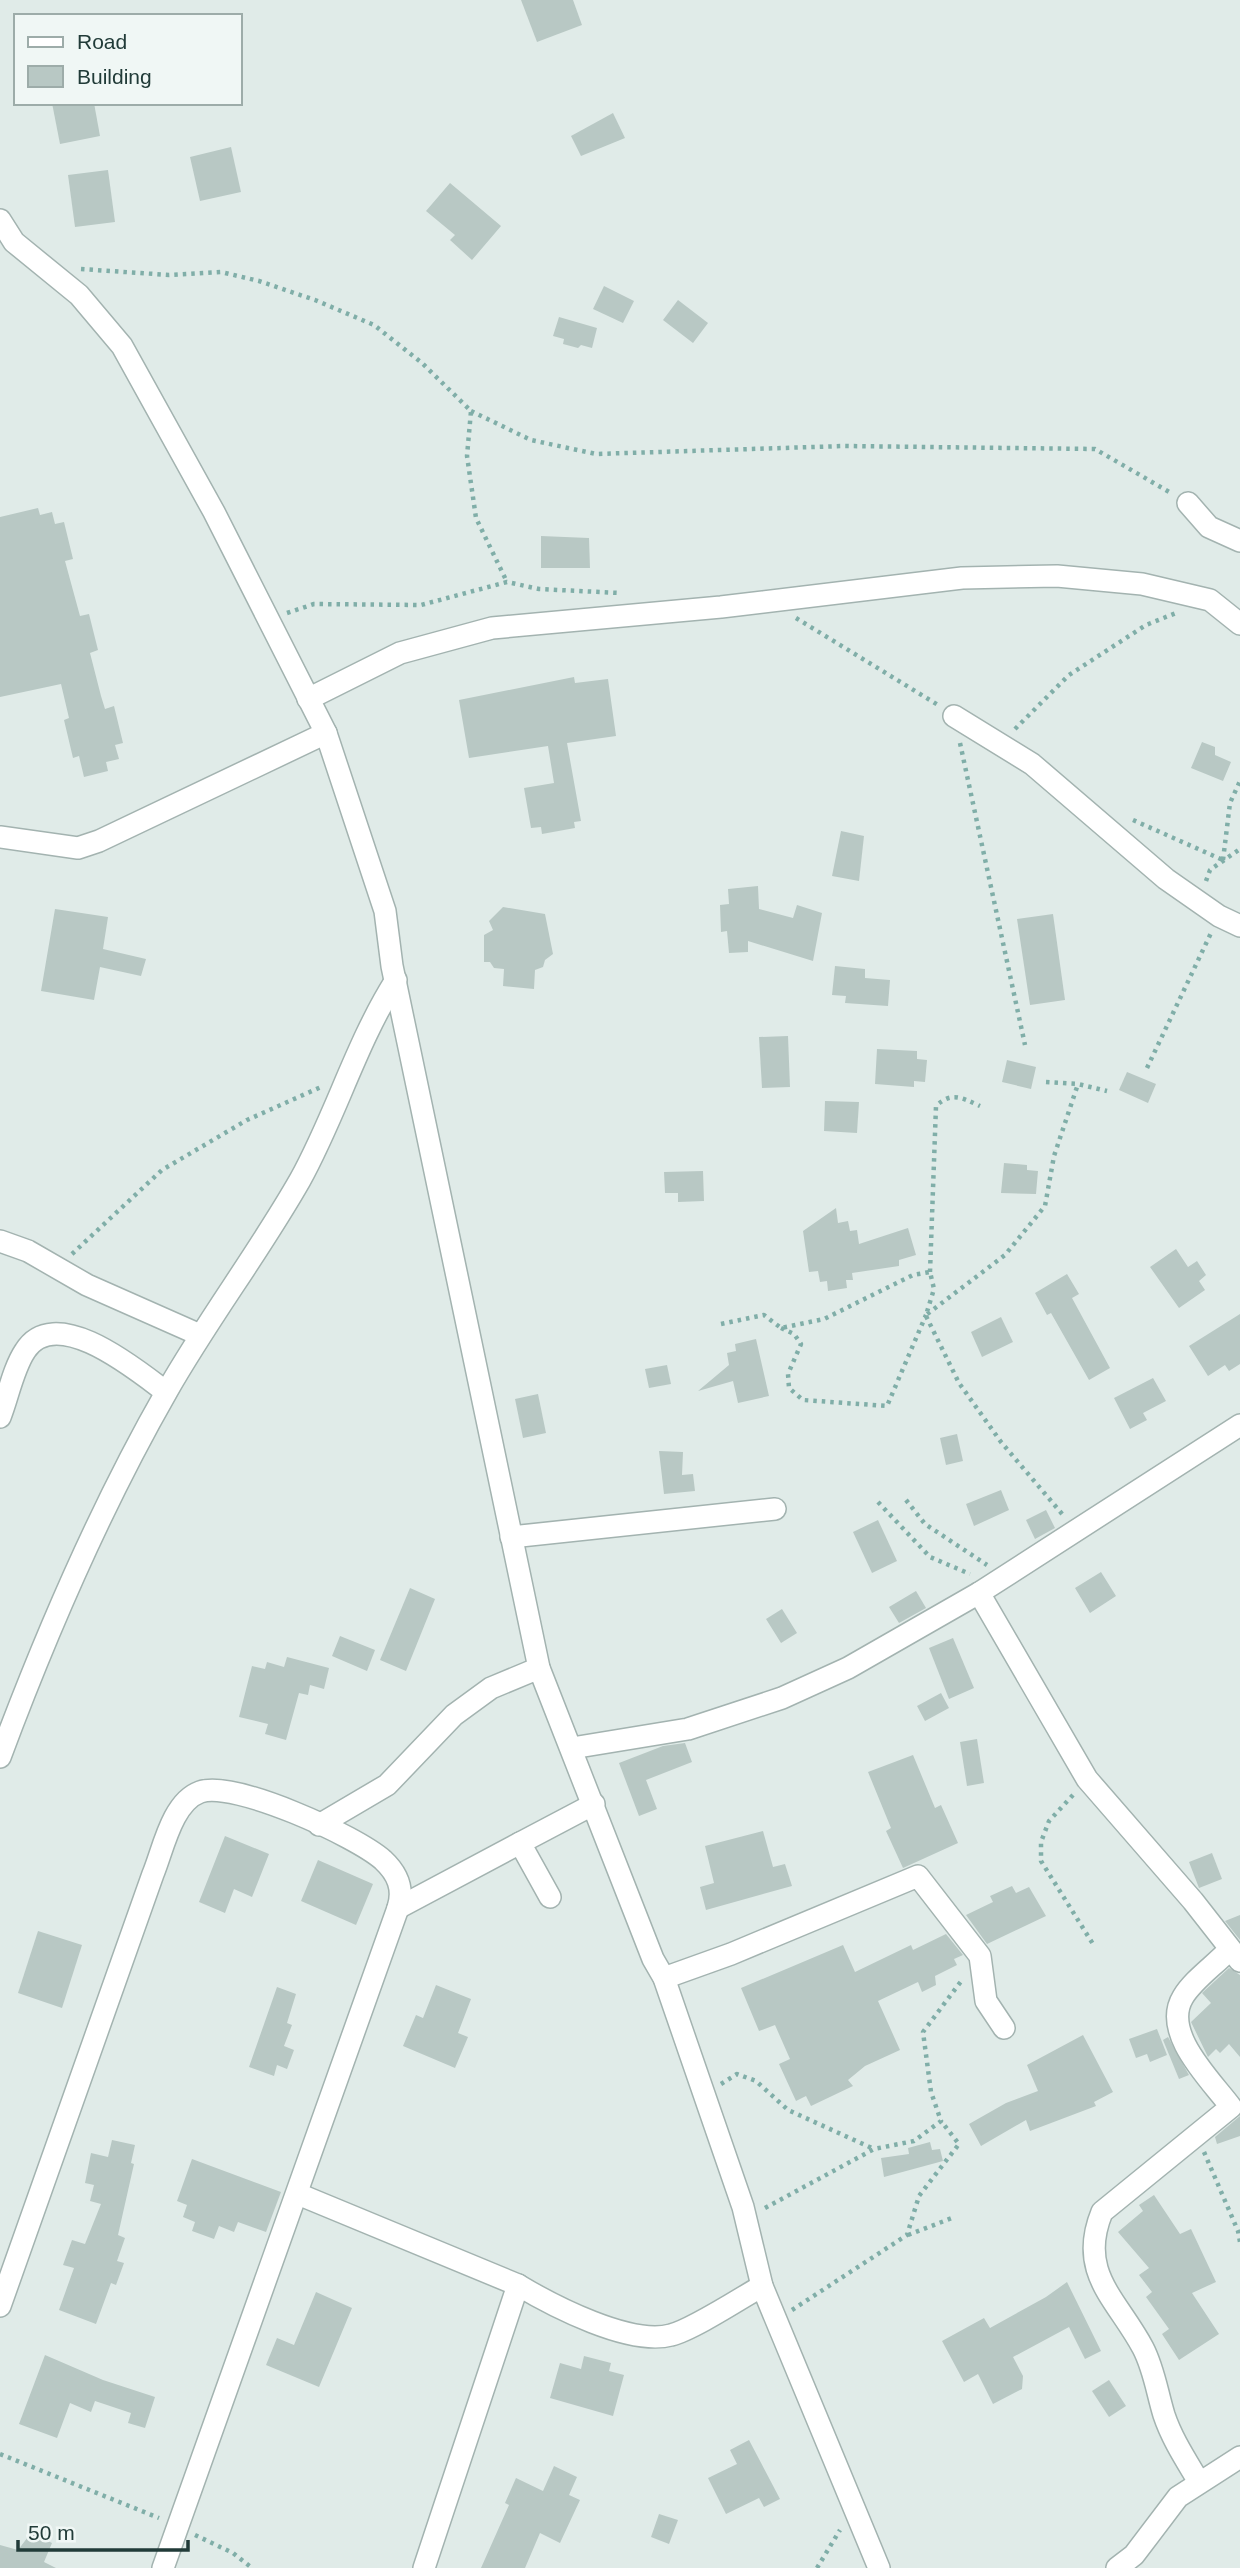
<svg xmlns="http://www.w3.org/2000/svg" width="1240" height="2568" font-family="Helvetica,sans-serif">
  <style>
    .building { fill: #b8c8c4 }
    .lines { fill: none; stroke-linecap: round; stroke-linejoin: round }
    .street-casing { stroke: #a3b3b0; stroke-width: 24 }
    .path { stroke: #80aea8; stroke-width: 4.5; stroke-dasharray: 3.5 5; stroke-linecap: butt }
    .street { stroke: #fff; stroke-width: 21 }
  </style>
  <rect width="100%" height="100%" fill="#e0ebe8"/>
  <g class="building">
    <path d="M521 0H573L582 25 537 42Z"/>
    <path d="M52 103H94L100 136 60 144Z"/>
    <path d="M613 113 625 138 581 156 571 136Z"/>
    <path d="M231 147 241 192 200 201 190 157Z"/>
    <path d="M108 170 115 222 75 227 68 175Z"/>
    <path d="M450 183 501 226 472 260 450 240 455 235 426 211Z"/>
    <path d="M604 286 634 301 623 323 593 309Z"/>
    <path d="M678 300 708 323 693 343 663 320Z"/>
    <path d="M559 317 597 328 592 348 581 345 578 348 563 344 564 339 553 336Z"/>
    <path d="M38 508 40 515 52 512 55 524 64 522 73 559 65 561 80 616 89 614 98 650 90 653 101 696 105 709 114 706 123 743 115 745 119 759 106 762 108 771 84 777 79 756 73 758 64 720 69 718 61 684 0 697V517Z"/>
    <path d="M541 536 589 538 590 568H541Z"/>
    <path d="M574 677 575 683 608 679 616 736 567 743 581 821 574 822 575 828 542 834 541 827 531 828 524 788 554 783 548 746 469 758 459 700Z"/>
    <path d="M1202 742 1215 747V755L1231 762 1223 781 1191 768Z"/>
    <path d="M841 831 864 836 859 881 832 876Z"/>
    <path d="M758 886 759 909 793 918 797 905 822 913 813 961 748 941V952L729 953 727 931 721 932 720 905 729 904 728 889Z"/>
    <path d="M503 907 545 914 553 954 545 960 543 967 535 970 534 989 503 986 504 969 494 968 490 962H484V935L493 930 489 921Z"/>
    <path d="M55 909 108 917 103 949 146 959 141 976 100 967 94 1000 41 991Z"/>
    <path d="M1053 914 1065 1000 1030 1005 1017 919Z"/>
    <path d="M835 966 865 969V978L890 980 888 1006 845 1003 846 996 832 995Z"/>
    <path d="M788 1036 790 1087 762 1088 759 1037Z"/>
    <path d="M877 1049 917 1051V1059L927 1060 925 1082 914 1081V1087L875 1084Z"/>
    <path d="M1007 1060 1036 1067 1031 1089 1002 1082Z"/>
    <path d="M1127 1072 1156 1084 1148 1103 1119 1090Z"/>
    <path d="M825 1101 859 1102 857 1133 824 1131Z"/>
    <path d="M1004 1163 1027 1165V1170L1038 1171 1036 1194 1001 1193Z"/>
    <path d="M703 1171 704 1201 678 1202V1193H665L664 1172Z"/>
    <path d="M836 1208 838 1223 848 1221 850 1231 857 1230 859 1244 908 1228 916 1255 899 1260V1266L852 1273 853 1280H846L847 1288 828 1291 827 1281 820 1282 818 1271 809 1272 803 1231Z"/>
    <path d="M1176 1249 1188 1267 1197 1261 1206 1275 1199 1281 1205 1290 1179 1308 1150 1267Z"/>
    <path d="M1067 1274 1079 1294 1072 1298 1110 1368 1089 1380 1051 1313 1047 1315 1035 1293Z"/>
    <path d="M1240 1314V1364L1229 1371 1225 1365 1208 1376 1189 1346Z"/>
    <path d="M1001 1317 1013 1342 982 1357 971 1332Z"/>
    <path d="M756 1339 769 1396 738 1403 733 1381 698 1391 729 1365 727 1353 736 1351 735 1344Z"/>
    <path d="M667 1365 671 1384 649 1388 645 1369Z"/>
    <path d="M1153 1378 1166 1401 1143 1413 1147 1420 1130 1429 1114 1398Z"/>
    <path d="M538 1394 546 1433 523 1438 515 1399Z"/>
    <path d="M957 1434 963 1461 946 1465 940 1438Z"/>
    <path d="M659 1451 683 1452 682 1475 693 1474 695 1491 664 1494Z"/>
    <path d="M1001 1490 1009 1510 974 1526 966 1504Z"/>
    <path d="M1046 1510 1055 1528 1035 1539 1026 1520Z"/>
    <path d="M878 1520 897 1561 872 1573 853 1532Z"/>
    <path d="M1101 1572 1116 1596 1090 1613 1075 1588Z"/>
    <path d="M410 1588 435 1599 406 1671 380 1660Z"/>
    <path d="M916 1591 926 1608 899 1623 889 1607Z"/>
    <path d="M782 1609 797 1633 781 1643 766 1619Z"/>
    <path d="M340 1636 375 1650 367 1671 332 1656Z"/>
    <path d="M953 1638 974 1688 949 1699 929 1648Z"/>
    <path d="M287 1657 329 1668 324 1689 310 1685 308 1695 299 1693 286 1740 265 1734 268 1724 239 1717 252 1666 265 1669 267 1662 284 1667Z"/>
    <path d="M941 1693 949 1708 925 1721 917 1706Z"/>
    <path d="M977 1739 984 1783 967 1786 960 1742Z"/>
    <path d="M685 1743 692 1762 646 1780 657 1809 639 1816 619 1763 663 1746Z"/>
    <path d="M913 1755 935 1808 941 1805 958 1843 903 1868 886 1831 891 1828 868 1772Z"/>
    <path d="M763 1831 773 1867 785 1864 792 1886 706 1910 700 1887 714 1883 705 1846Z"/>
    <path d="M225 1836 269 1854 252 1897 234 1889 225 1913 199 1902Z"/>
    <path d="M1212 1853 1222 1879 1199 1888 1189 1862Z"/>
    <path d="M318 1860 373 1884 356 1925 301 1901Z"/>
    <path d="M1012 1886 1016 1893 1029 1887 1046 1916 987 1944 966 1915 993 1902 990 1896Z"/>
    <path d="M1240 1915V1940L1225 1921Z"/>
    <path d="M38 1931 82 1945 62 2008 18 1993Z"/>
    <path d="M946 1934 963 1955 954 1959 957 1965 935 1976 936 1985 922 1992 918 1982 878 2001 900 2050 865 2066 848 2080 853 2086 811 2106 806 2096 796 2101 779 2064 790 2059 775 2025 759 2031 741 1988 843 1945 855 1972 911 1945 913 1950Z"/>
    <path d="M1229 1968 1240 1975V2057L1229 2044 1220 2053 1216 2049 1208 2057 1191 2022 1211 2003 1202 1993Z"/>
    <path d="M436 1985 471 1999 458 2033 468 2037 455 2068 403 2046 416 2015 423 2018Z"/>
    <path d="M277 1987 296 1994 287 2023 292 2025 284 2046 294 2050 287 2069 277 2065 274 2076 249 2067Z"/>
    <path d="M1157 2029 1167 2055 1150 2062 1147 2054 1136 2058 1129 2039Z"/>
    <path d="M1083 2035 1113 2092 1094 2102 1096 2106 1030 2131 1026 2120 981 2146 969 2124 1006 2103 1038 2091 1027 2065Z"/>
    <path d="M1168 2037 1189 2075 1179 2079 1163 2040Z"/>
    <path d="M1240 2116V2136L1217 2144 1215 2137Z"/>
    <path d="M112 2140 135 2145 131 2163 134 2164 118 2235 125 2238 117 2261 124 2263 116 2285 111 2283 96 2324 59 2310 74 2268 63 2265 72 2240 85 2244 101 2204 90 2201 94 2185 85 2183 91 2153 108 2157Z"/>
    <path d="M930 2142 932 2150 940 2149 943 2161 884 2177 881 2158 909 2154 908 2148Z"/>
    <path d="M192 2159 281 2192 266 2232 238 2222 234 2232 219 2226 214 2239 192 2231 195 2222 183 2217 187 2205 177 2201Z"/>
    <path d="M1154 2195 1180 2234 1191 2229 1216 2282 1192 2293 1219 2334 1179 2360 1162 2334 1169 2329 1146 2297 1152 2292 1139 2275 1149 2268 1118 2232 1143 2211 1139 2205Z"/>
    <path d="M1067 2282 1101 2351 1085 2359 1069 2327 1013 2357 1023 2376 1022 2389 993 2404 978 2374 964 2382 942 2341 984 2318 990 2328 1046 2297Z"/>
    <path d="M316 2292 352 2308 319 2387 266 2365 277 2338 294 2345Z"/>
    <path d="M45 2355 103 2380 155 2397 145 2428 128 2423 131 2413 95 2401 91 2412 70 2403 57 2438 19 2424Z"/>
    <path d="M584 2356 611 2363 609 2371 624 2375 613 2416 550 2398 560 2363 581 2369Z"/>
    <path d="M1109 2380 1126 2406 1109 2417 1092 2391Z"/>
    <path d="M749 2440 780 2499 764 2507 759 2498 726 2514 708 2478 737 2464 730 2450Z"/>
    <path d="M554 2466 577 2477 569 2495 580 2500 560 2543 540 2533 525 2568H481L509 2505 505 2503 516 2478 543 2491Z"/>
    <path d="M659 2514 678 2520 669 2544 651 2537Z"/>
    <path d="M31 2533 52 2543 44 2562 56 2568H0V2545L18 2550Z"/>
  </g>
  <g class="lines">
    <g class="street-casing">
      <g id="street">
        <path d="M0 220 14 242 79 295 122 346 214 512 326 733 385 911 392 966 539 1668 653 1959 664 1978 743 2207 762 2286 879 2568"/>
        <path d="M1188 503 1209 527 1240 541"/>
        <path d="M308 699 400 653 492 628 721 607 962 578 1057 576 1142 584 1210 600 1240 624"/>
        <path d="M954 716 1032 764 1166 879 1219 916 1240 926"/>
        <path d="M0 837 78 848 99 841 326 733"/>
        <path d="M0 1241 28 1251 87 1285 200 1335"/>
        <path d="M0 1417C8 1397 13 1369 25 1351 55 1302 138 1371 166 1392"/>
        <path d="M511 1537 775 1509"/>
        <path d="M979 1593 1087 1779 1193 1901 1240 1961"/>
        <path d="M572 1748 688 1729 782 1698 848 1668 979 1593 1240 1425"/>
        <path d="M0 1757C47 1631 100 1508 167 1391 208 1319 259 1252 300 1180 336 1115 356 1043 396 980"/>
        <path d="M319 1825 387 1785 454 1715 491 1688 539 1668"/>
        <path d="M550 1897 520 1843 594 1804"/>
        <path d="M398 1908 520 1843"/>
        <path d="M664 1978 731 1954 918 1876 980 1956 986 2001 1004 2028"/>
        <path d="M298 2194 518 2285C553 2306 630 2346 671 2335 692 2330 741 2298 762 2286"/>
        <path d="M0 2306 153 1874C163 1850 172 1802 200 1792 234 1780 356 1836 383 1860 398 1874 404 1889 398 1908L163 2568"/>
        <path d="M1199 2482C1186 2460 1172 2439 1164 2415 1157 2392 1154 2369 1143 2348 1117 2299 1077 2273 1102 2212L1231 2107C1211 2080 1161 2033 1183 1997 1193 1980 1215 1965 1229 1950"/>
        <path d="M424 2568 518 2285"/>
        <path d="M1117 2568 1134 2555 1178 2497 1240 2457"/>
      </g>
    </g>
    <g class="path">
      <path d="M81 269 169 275 221 272 259 281 315 300 374 325 422 363 471 411 467 456 476 518 507 582"/>
      <path d="M471 411 531 440 596 454 844 446 1095 449 1171 493"/>
      <path d="M287 613 314 604 421 605 507 582 539 589 620 593"/>
      <path d="M796 618 938 705"/>
      <path d="M1015 729 1069 675 1146 625 1176 613"/>
      <path d="M960 743 1025 1045"/>
      <path d="M1133 820 1223 860"/>
      <path d="M1223 860 1230 803 1240 781"/>
      <path d="M1206 881 1210 870 1240 849"/>
      <path d="M1147 1068 1211 933"/>
      <path d="M1046 1082 1078 1084 1107 1091"/>
      <path d="M72 1254 162 1170 247 1120 321 1087"/>
      <path d="M930 1272 936 1106C952 1091 962 1098 980 1106"/>
      <path d="M926 1316 959 1383 1001 1442 1063 1515"/>
      <path d="M721 1324 764 1315 781 1328 824 1319 913 1275 930 1272 934 1289 926 1315 1005 1255 1045 1206 1054 1156 1078 1084"/>
      <path d="M781 1328 794 1334 801 1344 788 1374 789 1388 803 1400 887 1406 926 1315"/>
      <path d="M906 1500 925 1524 987 1565"/>
      <path d="M878 1502 930 1557 970 1574"/>
      <path d="M1073 1795 1049 1821 1041 1842V1861L1093 1944"/>
      <path d="M721 2084 737 2074 756 2081 788 2110 874 2149"/>
      <path d="M1204 2152 1238 2231 1240 2242"/>
      <path d="M765 2208 874 2149 914 2141 941 2121 931 2092 923 2032 962 1980"/>
      <path d="M908 2235 952 2218"/>
      <path d="M792 2310 907 2235 919 2196 959 2144 941 2121"/>
      <path d="M0 2454 159 2518"/>
      <path d="M195 2535 233 2553 252 2568"/>
      <path d="M817 2568 840 2530"/>
    </g>
    <use href="#street" class="street"/>
  </g>
  <rect x="14" y="14" width="228" height="91" fill="#f0f7f5" stroke="#9daca9" stroke-width="2"/>
  <rect x="28" y="37" width="35" height="10" fill="#ffffff" stroke="#9daca9" stroke-width="2"/>
  <text x="77" y="49" font-size="21" fill="#213b38">Road</text>
  <rect x="28" y="66" width="35" height="21" fill="#b8c8c4" stroke="#9daca9" stroke-width="2"/>
  <text x="77" y="84" font-size="21" fill="#213b38">Building</text>
  <path d="M18 2540v10h170v-10" fill="none" stroke="#213b38" stroke-width="3.5"/>
  <text x="28" y="2540" font-size="21" fill="#213b38" stroke="#f0f7f5" stroke-width="5" paint-order="stroke">50 m</text>
</svg>
